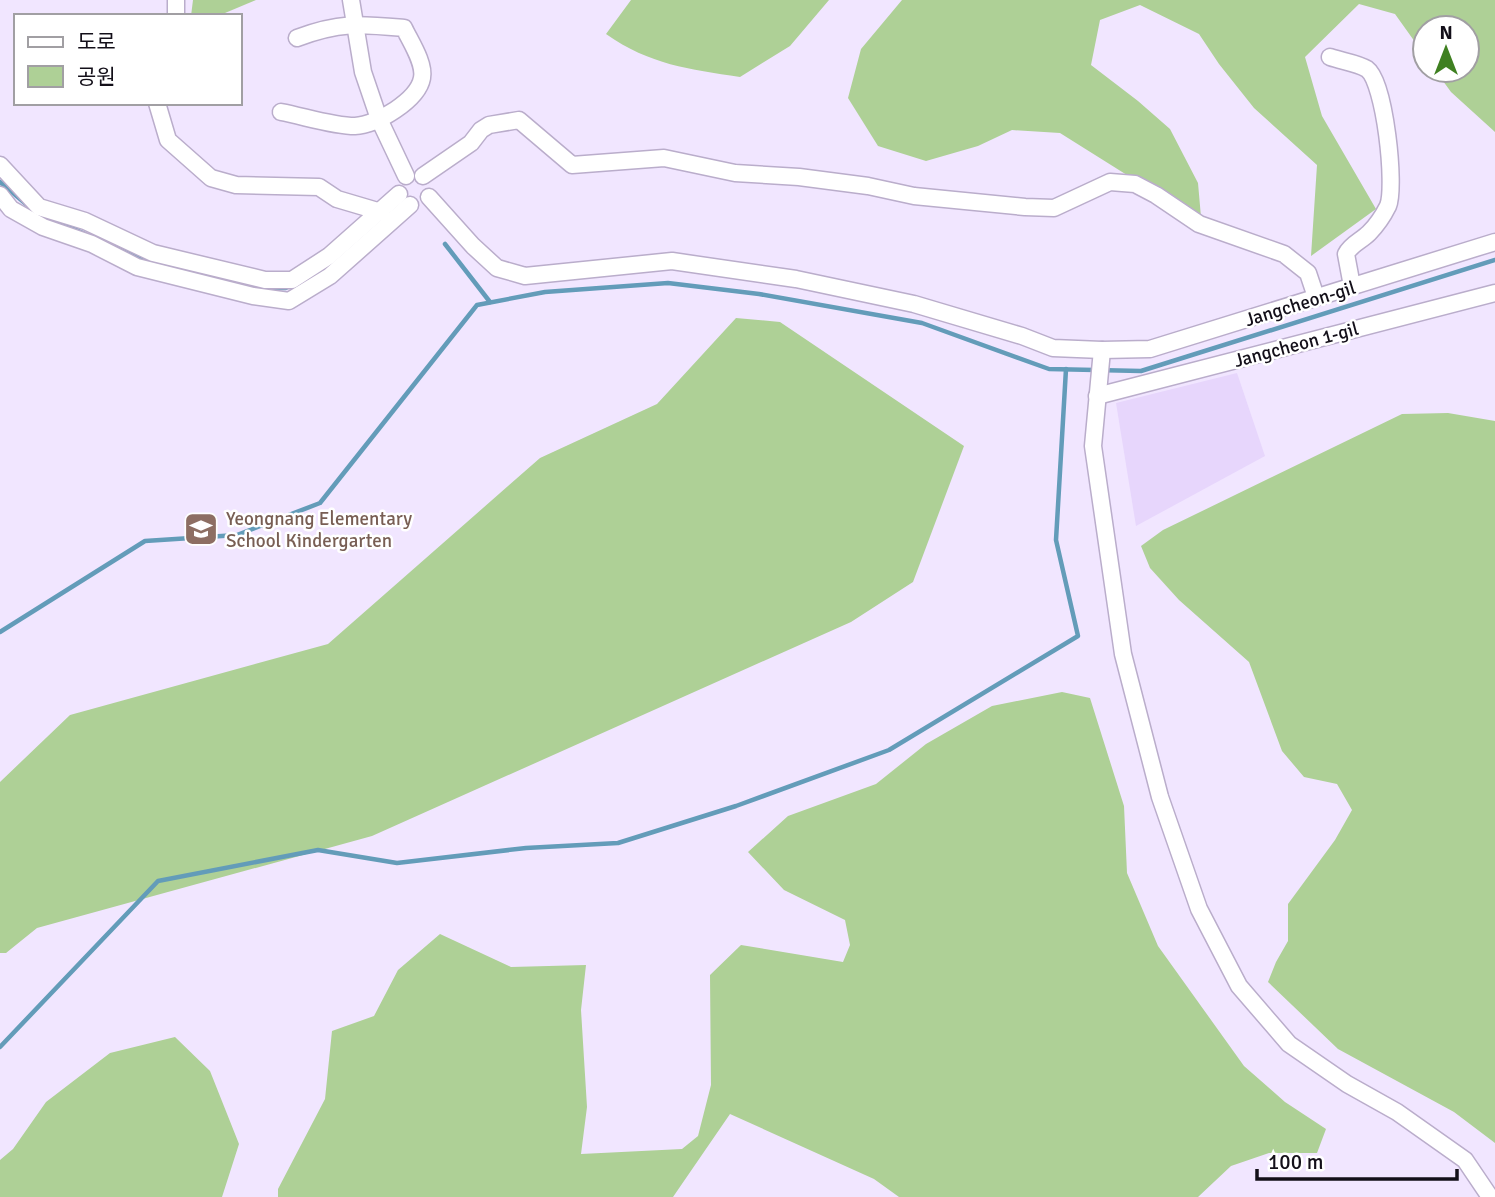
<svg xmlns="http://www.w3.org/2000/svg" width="1495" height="1197" font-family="Signika,'Noto Sans KR',sans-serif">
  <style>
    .built { fill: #e7d6fc }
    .green { fill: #aed096 }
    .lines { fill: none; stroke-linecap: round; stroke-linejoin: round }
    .stream { stroke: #639cb9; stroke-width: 4.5 }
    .minor-casing { stroke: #baadcb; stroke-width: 19 }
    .minor { stroke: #fff; stroke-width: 16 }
    .labels { text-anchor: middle; stroke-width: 5; stroke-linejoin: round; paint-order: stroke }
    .street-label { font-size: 19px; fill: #130f19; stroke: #fff }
    .education-label { font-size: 19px; fill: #785e54; stroke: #fff; text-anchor: start }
  </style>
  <rect width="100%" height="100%" fill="#f1e6ff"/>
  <path class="built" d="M1237 373 1265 456 1136 526 1116 403Z"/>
  <g class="green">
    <path d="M193 0H256L225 13 191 16Z"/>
    <path d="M631 0H829L790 46 740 77C689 69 650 65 606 34Z"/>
    <path d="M902 0H1495V132L1451 92 1435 70H1467V28H1425V56L1395 14 1359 4 1305 57 1322 116 1376 209 1311 256 1317 165 1254 108 1219 64 1199 34 1140 5 1100 20 1091 65 1138 101 1170 129 1198 183 1201 217 1154 192 1060 133 1012 130 978 146 926 161 878 146 848 98 861 49Z"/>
    <path d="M736 318 780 322 964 446 913 582 851 622 372 836 37 928 6 953H0V782L70 715 328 644 540 458 657 404Z"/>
    <path d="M1448 413 1495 421V1143L1454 1112 1338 1049 1268 982 1276 962 1288 941V904L1335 840 1352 810 1337 784 1304 777 1282 751 1249 662 1179 600 1150 568 1141 546 1163 530 1402 414Z"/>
    <path d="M1062 692 1090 698 1124 806 1127 873 1158 946 1244 1066 1285 1102 1326 1129 1317 1153H1269L1231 1166 1198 1197H899L874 1179 730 1114 673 1197H278V1189L325 1099 332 1031 374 1016 398 970 440 934 511 967 586 965 581 1010 587 1107 581 1154 682 1149 698 1136 711 1085 710 975 741 945 843 962 850 945 845 920 784 890 748 852 788 816 876 784 926 744 992 706Z"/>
    <path d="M175 1037 210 1071 239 1144 222 1197H0V1160L13 1149 46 1102 110 1053Z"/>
  </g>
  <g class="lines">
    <g class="stream">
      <path d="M0 182 26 204"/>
      <path d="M52 219 85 234"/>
      <path d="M445 244 490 302"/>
      <path d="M115 247 139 258 227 282"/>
      <path d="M253 288H286L289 286"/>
      <path d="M0 632 145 541 237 535 320 503 477 305 545 292 668 283 759 294 922 323 1049 369 1141 371 1495 260"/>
      <path d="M0 1047 158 881 318 850 397 863 526 848 618 843 736 806 889 750 1078 636 1056 540 1066 369"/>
    </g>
    <g class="minor-casing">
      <g id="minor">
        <path d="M176 0V16"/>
        <path d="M351 0 363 72 379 119 406 176"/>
        <path d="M1330 57C1341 61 1358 63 1367 69 1385 82 1396 187 1388 206 1383 216 1377 225 1369 233 1361 241 1351 244 1346 254L1352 286"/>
        <path d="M157 103 168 140 211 178 236 185 319 187 337 199 381 212"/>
        <path d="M281 112C303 116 333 126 355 126 377 125 418 100 422 78 425 63 410 41 404 28 359 24 340 22 297 38"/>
        <path d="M0 165 39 207 85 221 153 253 265 280H292L329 256 399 194"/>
        <path d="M423 176 471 143 481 130 489 125 519 120 572 165 664 158 735 173 799 177 868 186 914 196 1025 207 1054 208 1110 182 1135 184 1156 195 1199 224 1284 254 1308 273 1316 297"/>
        <path d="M0 195 11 209 43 227 92 244 137 267 253 296 289 301 330 276 410 205"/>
        <path d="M429 197 473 246 497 268 525 276 672 261 796 279 914 304 1022 336 1053 348 1102 350 1150 349 1495 242"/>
        <path d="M1102 350 1093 446 1123 654 1160 797 1199 909 1239 986 1289 1044 1347 1084 1397 1112 1465 1160 1490 1197"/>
        <path d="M1097 396 1495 293"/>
      </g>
    </g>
    <use href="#minor" class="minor"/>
  </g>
  <defs>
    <g id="school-square" transform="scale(1.75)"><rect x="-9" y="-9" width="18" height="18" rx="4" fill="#8d6e63" stroke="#fff"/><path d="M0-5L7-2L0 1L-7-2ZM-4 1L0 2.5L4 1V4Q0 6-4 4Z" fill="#fff"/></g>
  </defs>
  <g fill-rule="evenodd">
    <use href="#school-square" x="201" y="529"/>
  </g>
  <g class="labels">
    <g class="street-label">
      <text transform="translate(1300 303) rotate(-17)" y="7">Jangcheon-gil</text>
      <text transform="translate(1296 344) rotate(-15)" y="7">Jangcheon 1-gil</text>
    </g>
    <g class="education-label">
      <text x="226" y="525">Yeongnang Elementary<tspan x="226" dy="22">School Kindergarten</tspan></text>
    </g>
  </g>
  <rect x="14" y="14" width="228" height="91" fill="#ffffff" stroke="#a19fa3" stroke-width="2"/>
  <rect x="28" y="37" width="35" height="10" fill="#ffffff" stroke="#a19fa3" stroke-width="2"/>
  <text x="77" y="49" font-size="21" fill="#130f19">도로</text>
  <rect x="28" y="66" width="35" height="21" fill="#aed096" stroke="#a19fa3" stroke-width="2"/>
  <text x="77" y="84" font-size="21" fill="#130f19">공원</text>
  <g transform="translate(1446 49)"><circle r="33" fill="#ffffff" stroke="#a19fa3" stroke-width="2"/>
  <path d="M0-5L12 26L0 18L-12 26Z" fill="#3f8021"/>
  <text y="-10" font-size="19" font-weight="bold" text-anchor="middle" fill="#130f19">N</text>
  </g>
  <path d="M1257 1169v10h200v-10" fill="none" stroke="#130f19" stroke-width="3.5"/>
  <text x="1268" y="1169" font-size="21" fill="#130f19" stroke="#ffffff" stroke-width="5" paint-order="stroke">100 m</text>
</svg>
